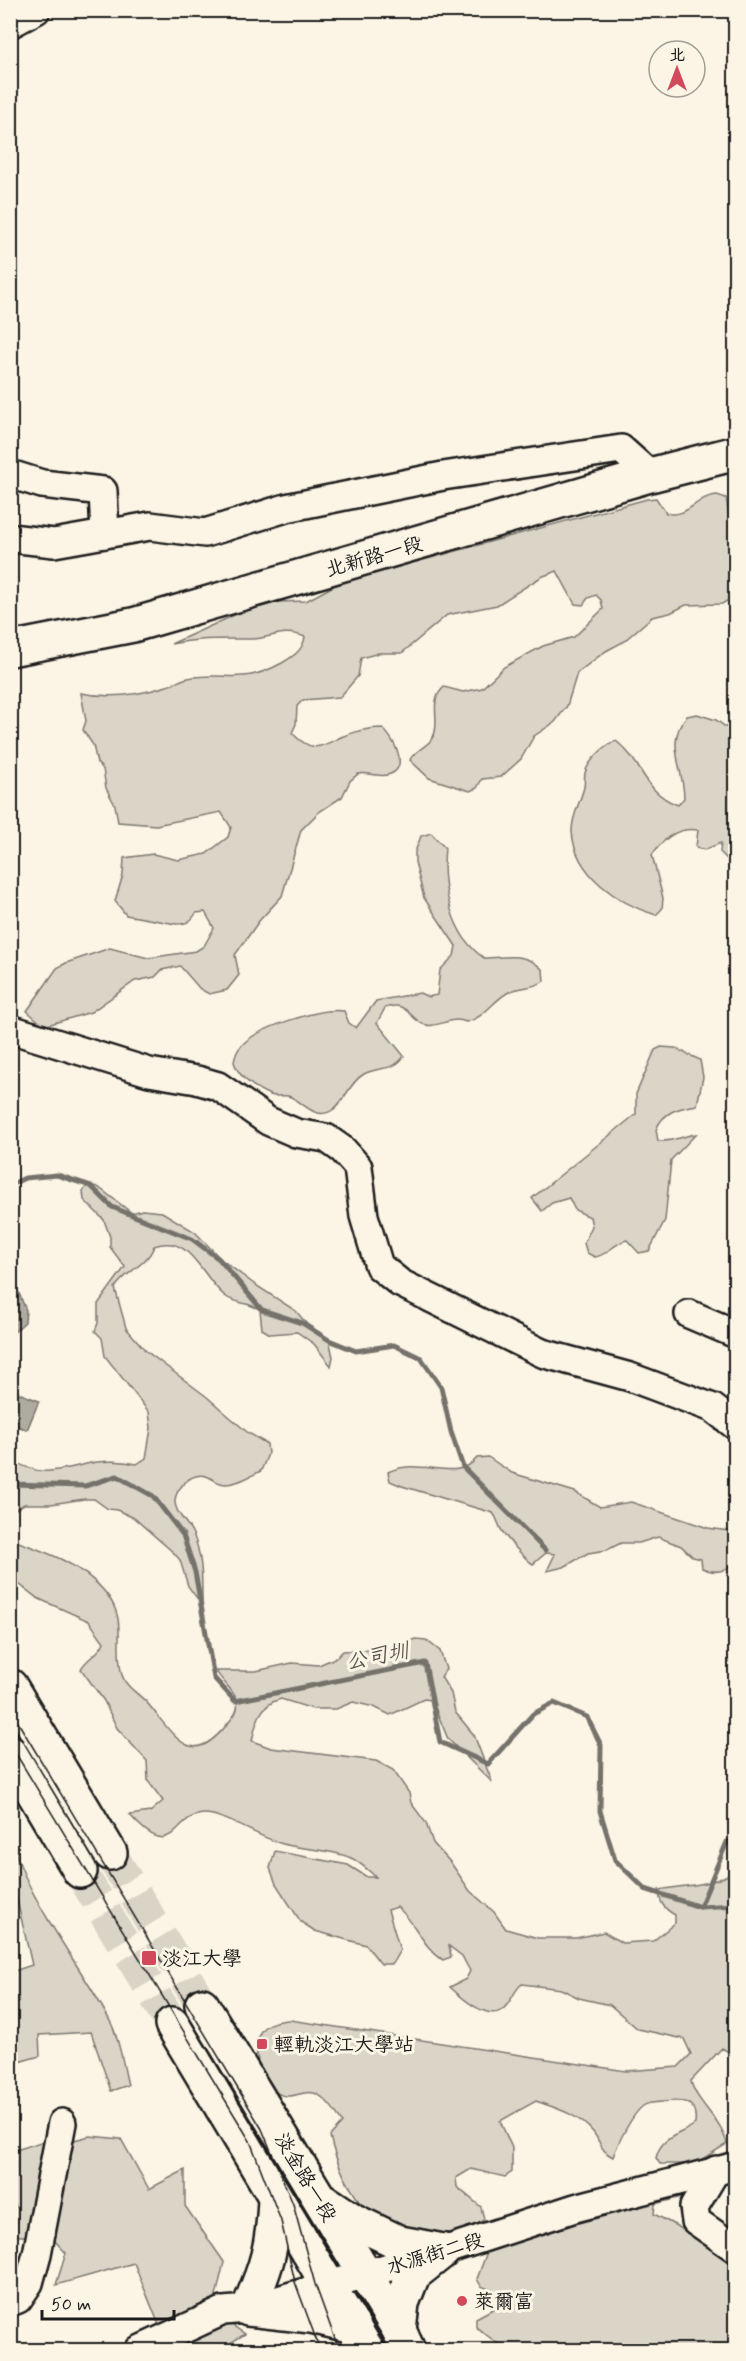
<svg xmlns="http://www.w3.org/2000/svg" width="746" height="2361" font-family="Mynerve,'LXGW WenKai TC',sans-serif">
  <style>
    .green { fill: #dbd5c8; stroke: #7c7872; stroke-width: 1.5 }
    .water { fill: #b0aba1; stroke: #75726c; stroke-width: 1.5 }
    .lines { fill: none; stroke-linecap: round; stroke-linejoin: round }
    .stream { stroke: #75726c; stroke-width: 5 }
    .major-tunnel { stroke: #dad4c7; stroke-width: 33; stroke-dasharray: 33 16; stroke-linecap: butt }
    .minor-casing { stroke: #1c1c1c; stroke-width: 32 }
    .major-casing { stroke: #1c1c1c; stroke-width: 38 }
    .minor { stroke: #fcf5e5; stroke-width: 27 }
    .major { stroke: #fcf5e5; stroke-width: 33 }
    .tram { stroke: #1c1c1c; stroke-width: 1.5 }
    .poi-dot { fill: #d1495b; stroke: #fcf5e5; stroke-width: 2 }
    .labels { text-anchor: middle; stroke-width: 6; stroke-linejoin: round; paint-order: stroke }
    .street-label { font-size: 20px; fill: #1c1c1c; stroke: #fcf5e5 }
    .poi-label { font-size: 20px; fill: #1c1c1c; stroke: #fcf5e5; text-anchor: start }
    .water-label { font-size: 21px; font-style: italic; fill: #575551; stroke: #fcf5e5 }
  </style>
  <rect width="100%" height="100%" fill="#fcf5e5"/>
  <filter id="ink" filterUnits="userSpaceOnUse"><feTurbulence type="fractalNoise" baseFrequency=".0167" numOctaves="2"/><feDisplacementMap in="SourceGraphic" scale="12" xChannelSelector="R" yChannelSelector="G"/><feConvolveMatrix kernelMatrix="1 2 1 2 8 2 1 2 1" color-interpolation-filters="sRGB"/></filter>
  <g filter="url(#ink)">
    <g class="green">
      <path d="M717 495 726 498 729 516 735 523V596L722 604 686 605 670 613 652 617 623 642 606 651 577 673 567 706 555 722 534 736 521 759 501 777 482 779 477 788 470 791 429 778 410 760C415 749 432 746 435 732 439 715 429 701 444 687L463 692 482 688 504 667 543 646 574 637 603 609 601 600 596 595 588 598 583 605 575 604 557 571 541 577 497 605 447 615 402 653H379L361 658 358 676 340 697 303 700 297 706 296 724 292 733C313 754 319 747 341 737 355 731 368 728 382 728 393 737 412 770 387 775 379 777 367 772 358 774L350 781 342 797 319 812 301 830 282 896 259 921 235 955 239 975 227 990 209 994 200 989 180 966 162 970 155 977 135 981 91 1012 44 1026 27 1011 57 968 66 963 110 948 148 958 196 951 204 946 214 928 205 912 196 913C191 922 186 924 176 924L126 915 115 901 123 875 124 858 153 854 178 860 206 854 228 837 231 827 221 812 156 825 118 822 115 805 106 788 103 769 97 763 93 745 83 730 86 721 81 693C110 699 139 695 167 686 174 684 182 679 188 678 229 671 240 686 282 663 294 656 303 650 305 637 281 627 270 640 250 639 223 639 198 638 171 644L239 613 279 602 306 601 339 583 647 499 656 498 666 513C688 519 696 496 717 495Z"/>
      <path d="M697 714 716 720 735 734V857L728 860 720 852 721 843 704 850 696 847 698 830C677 827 664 838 652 855L663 898 662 909 656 915C619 904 575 875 572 832 571 817 581 801 584 787 585 783 584 778 585 773 588 761 605 745 616 741 643 761 643 793 678 805L684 798C684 768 664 742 687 716Z"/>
      <path d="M431 833 445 848C441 885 451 936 484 958 508 958 525 951 543 970L544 981C533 989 521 986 509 992 493 1000 485 1018 466 1022 450 1015 436 1030 423 1024 409 1018 407 1000 385 1008L377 1023 404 1056C394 1072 379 1066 364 1074 350 1082 346 1099 334 1109 315 1123 303 1100 288 1096 282 1095 276 1097 270 1095 254 1088 239 1078 234 1062 235 1056 237 1050 242 1045 257 1028 321 1007 344 1011L349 1023 356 1028 376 1001 420 993 428 997 437 995 440 970 454 956 456 946 424 898 415 862V852L421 836Z"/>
      <path d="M661 1047 675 1048 700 1060 703 1077 697 1105C679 1108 663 1111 656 1130L658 1141C673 1142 682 1136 696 1134L671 1160 665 1220 649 1251 639 1253 627 1240C614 1243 608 1255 595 1257L587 1253 584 1243 592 1226 590 1217 575 1210 569 1198 552 1203 542 1211 532 1198 636 1114V1094L655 1050Z"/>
      <path d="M88 1185 98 1187 132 1213 142 1210 162 1212 195 1232 222 1260 254 1284 296 1311 310 1328 329 1339 333 1357 331 1366 314 1344 297 1332 270 1334 262 1329 260 1310C249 1302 235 1304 225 1296 201 1277 191 1233 154 1246 147 1266 125 1271 115 1288L126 1328 146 1351 207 1397 247 1432 267 1444 268 1454 261 1471C250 1476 238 1484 226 1484 215 1484 208 1472 196 1476 187 1478 176 1490 175 1500 174 1512 187 1522 192 1532 203 1555 202 1580 202 1605L188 1586 180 1560 174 1553 134 1518 117 1510 108 1509 94 1499H84L51 1504H24L11 1512V1459C41 1479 59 1470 91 1463 104 1460 124 1461 137 1464L146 1458 151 1428 149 1412 105 1356 102 1338 95 1331 98 1323V1304L125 1267 110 1247V1237L104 1220 84 1200 83 1191Z"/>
      <path d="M488 1457 512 1473 575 1492 600 1507 631 1502 708 1528 735 1532V1562C726 1572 715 1574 702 1568L701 1559 693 1557 681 1546 658 1537 639 1543H621L607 1550 588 1553 564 1567 547 1571 555 1554 546 1553 533 1564C526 1560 507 1539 502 1531 498 1525 498 1519 493 1513L402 1486 390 1481 388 1472C421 1456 456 1484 477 1458Z"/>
      <path d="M10 1539C44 1551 82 1564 105 1592 129 1621 113 1643 122 1675 126 1688 140 1694 149 1705 179 1742 193 1771 233 1717 247 1698 225 1687 216 1671H256L292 1663 319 1665 337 1657 343 1651 391 1649 415 1639 426 1640 440 1651 446 1669 441 1677 451 1693 455 1712 474 1735 492 1782 448 1739 432 1700 424 1699 390 1715 374 1707 353 1702 336 1709H313L281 1699C260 1704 256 1722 252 1741L271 1748 376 1761 393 1770 409 1793 411 1803 426 1823 433 1843 451 1863 470 1891 494 1912 506 1929 538 1938H576L604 1932 622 1943 653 1941 675 1923V1915C664 1909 659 1902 659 1890 687 1884 710 1887 735 1871V2056L722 2048 691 2081C695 2101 721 2119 727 2144L694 2164H660L656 2158C661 2136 679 2136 695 2124 698 2098 681 2100 661 2102 654 2103 649 2102 643 2106 632 2114 618 2143 613 2157 600 2151 601 2142 593 2132 578 2114 556 2108 536 2101L500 2121 512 2148V2172L505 2177 471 2169 456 2178 457 2187 481 2207 484 2219 456 2243 374 2225C354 2193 338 2173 330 2136L342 2123C337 2113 325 2096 314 2093 304 2090 296 2097 287 2096 263 2095 249 2049 261 2031 267 2022 280 2021 290 2020L626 2071 678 2067 691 2054 684 2039 638 2029 610 2005 579 1998 561 1989 522 1984C513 1991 512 2002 502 2010 487 2021 461 1997 450 1987L466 1979 470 1971 462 1956 449 1946 451 1957 443 1960C422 1947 416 1922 397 1907L388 1910 400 1950 392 1964H381L366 1945 315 1931 301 1922 276 1884 270 1868 275 1851 348 1865 367 1877H376C369 1871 360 1862 351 1858 330 1849 304 1850 283 1844 262 1839 226 1815 206 1814 171 1813 176 1867 130 1815L150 1812 163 1801 148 1781 147 1761 117 1728 104 1701 81 1669C87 1657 99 1655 104 1642L89 1621 37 1598 15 1581H11Z"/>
      <path d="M11 1832C19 1890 83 1968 111 2023 120 2041 123 2065 128 2085L111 2091 91 2032 39 2035 40 2056 22 2061 11 2073V1972L32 1965 17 1900 11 1883Z"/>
      <path d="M90 2136 121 2139 149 2189 185 2170V2206L224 2262 214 2305 223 2319 245 2334 219 2350H159V2325L134 2263 56 2285 66 2253 53 2239 11 2235V2210L16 2207 11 2197 10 2152 53 2138 70 2141Z"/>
      <path d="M682 2187V2197L655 2204 654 2214 684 2230 735 2264V2350H506L476 2327V2318L504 2303V2295L481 2286 477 2279 488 2249Z"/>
    </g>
    <g class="water">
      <path d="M16 1286 26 1310 25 1322 11 1335V1288Z"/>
      <path d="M11 1390 39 1401 27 1430 11 1423Z"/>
    </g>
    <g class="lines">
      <g class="stream">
        <path d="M10 1185 25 1178 57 1175 91 1186 112 1207 192 1239 219 1259 262 1310 302 1323 329 1340 356 1351 394 1345 421 1358 441 1387 451 1432 463 1467 545 1550"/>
        <path d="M10 1484 85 1486 117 1476 153 1496 183 1535 195 1572 214 1678 235 1701 425 1663 440 1742 488 1764 533 1714 554 1703 587 1717 601 1745 600 1811 615 1860 645 1889 700 1907 727 1842 736 1840"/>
        <path d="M700 1907 736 1905"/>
      </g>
      <g class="major-tunnel">
        <path d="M110 1853 202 2005"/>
        <path d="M80 1871 172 2024"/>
      </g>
      <g class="minor-casing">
        <g id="minor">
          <path d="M10 24 36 10"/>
          <path d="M10 474 42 484 103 491 105 534"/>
          <path d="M10 538 54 543 150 526 205 533 286 508 443 476 621 449 650 475"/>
          <path d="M10 1029 149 1072 197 1080 218 1086 268 1121 296 1133 326 1138 343 1150 358 1167 364 1216 379 1266 400 1283 542 1353 630 1377 713 1408 736 1426"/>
          <path d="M689 1314 736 1334"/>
          <path d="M716 2170 694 2207 696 2221 736 2249"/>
          <path d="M10 2302 18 2299 29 2283 37 2254 62 2123"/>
          <path d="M139 2350 223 2311 248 2309 443 2251 575 2208 736 2166"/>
        </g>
      </g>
      <g class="major-casing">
        <g id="major">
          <path d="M10 649 133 625 650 475 736 453"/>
          <path d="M10 1686 110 1853"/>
          <path d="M10 1753 80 1871"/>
          <path d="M202 2005 399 2330 408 2350"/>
          <path d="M172 2024 367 2350"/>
          <path d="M275 2199C273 2246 267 2267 248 2309L311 2316 353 2326"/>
          <path d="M324 2201 354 2221 400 2243 443 2251"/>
          <path d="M399 2330 402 2303 413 2275 443 2251"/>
        </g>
      </g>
      <use href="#minor" class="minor"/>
      <use href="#major" class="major"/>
      <g class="tram">
        <path d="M10 1709 262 2129 293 2204 315 2284 339 2350"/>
        <path d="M10 1744 250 2141 281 2221 295 2282 320 2350"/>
      </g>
    </g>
  </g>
  <g class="poi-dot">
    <rect x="141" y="1950" width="16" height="16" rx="3"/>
    <rect x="256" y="2038" width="12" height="12" rx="3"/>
    <circle cx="462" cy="2301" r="6"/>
  </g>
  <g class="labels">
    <g class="street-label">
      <text transform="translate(374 556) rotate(-16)" y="7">北新路一段</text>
      <text transform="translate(306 2177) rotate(59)" y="7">淡金路一段</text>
      <text transform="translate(435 2253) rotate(-17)" y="7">水源街二段</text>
    </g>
    <g class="poi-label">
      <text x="162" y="1965">淡江大學</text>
      <text x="274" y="2051">輕軌淡江大學站</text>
      <text x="474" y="2308">萊爾富</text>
    </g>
    <g class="water-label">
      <text transform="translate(377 1656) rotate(-11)" y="7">公司圳</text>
    </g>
  </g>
  <rect width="746" height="2361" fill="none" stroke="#fcf5e5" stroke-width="36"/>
  <rect x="18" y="18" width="710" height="2325" fill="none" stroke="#1c1c1c" stroke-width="2" filter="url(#ink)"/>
  <g transform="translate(677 69)"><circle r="28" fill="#fcf5e5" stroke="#a29e95" stroke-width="1.5"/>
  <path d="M0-4.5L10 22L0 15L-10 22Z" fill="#d1495b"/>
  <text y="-9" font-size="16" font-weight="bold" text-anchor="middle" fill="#1c1c1c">北</text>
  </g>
  <path d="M42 2310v9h132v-9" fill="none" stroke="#1c1c1c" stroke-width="3"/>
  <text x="51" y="2310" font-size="18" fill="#1c1c1c" stroke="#fcf5e5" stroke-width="4.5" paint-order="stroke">50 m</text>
</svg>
